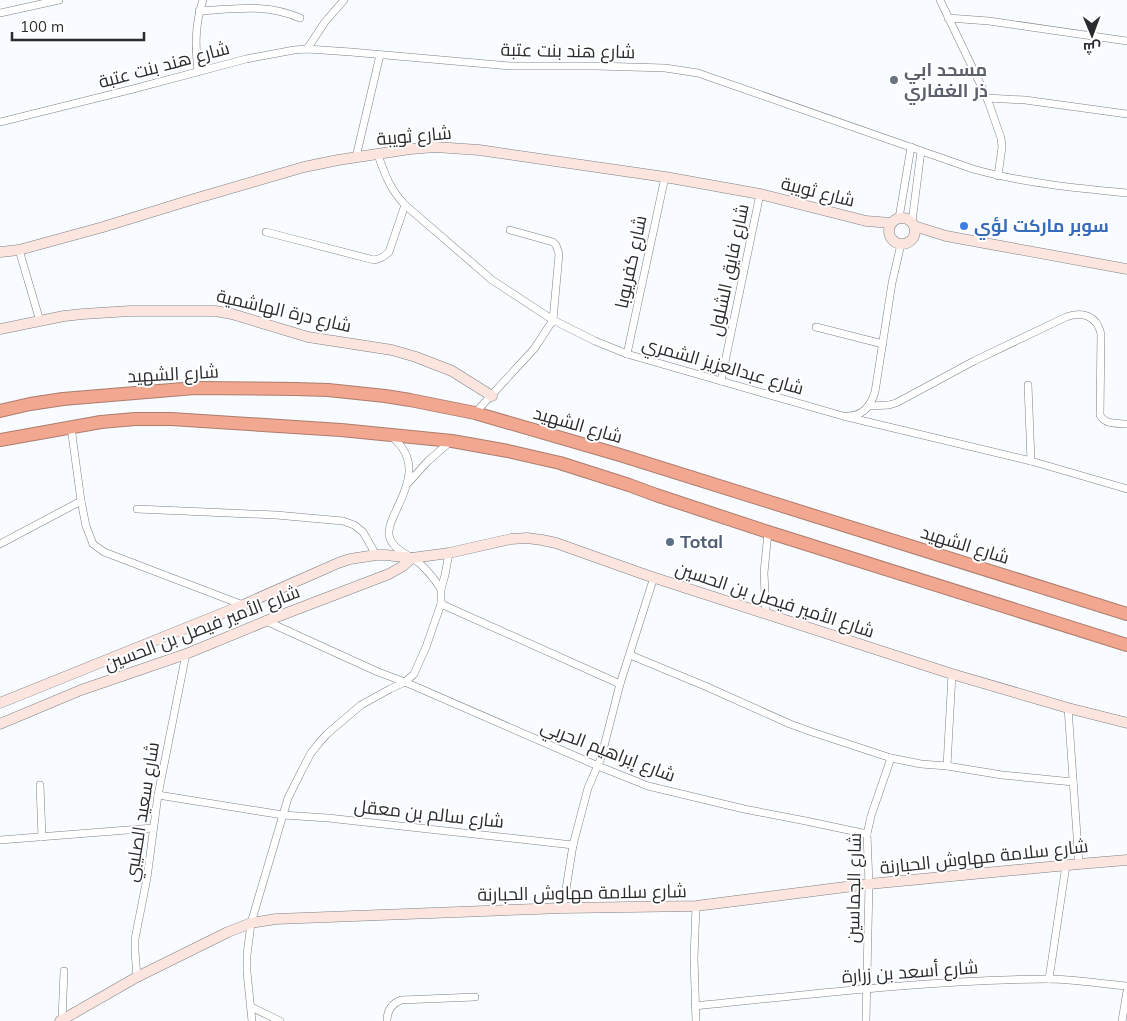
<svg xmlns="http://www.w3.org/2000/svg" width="1127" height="1021" font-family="Mulish,Cairo,sans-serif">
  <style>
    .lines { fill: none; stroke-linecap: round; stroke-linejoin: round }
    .street-casing { stroke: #7c8186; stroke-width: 8 }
    .secondary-casing { stroke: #7c8186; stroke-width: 11 }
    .highway-casing { stroke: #ac7c6e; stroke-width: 14 }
    .street { stroke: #fff; stroke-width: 7 }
    .secondary { stroke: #fbe5de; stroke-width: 10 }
    .highway { stroke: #f2a790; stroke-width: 12 }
    .worship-dot { fill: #6b7280; stroke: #fff; stroke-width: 2 }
    .shop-dot { fill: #3f7fe0; stroke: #fff; stroke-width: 2 }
    .service-dot { fill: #5c6f8a; stroke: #fff; stroke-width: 2 }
    .labels { text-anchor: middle; stroke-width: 4; stroke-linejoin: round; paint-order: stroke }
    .street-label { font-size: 18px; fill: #292b2e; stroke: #fff }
    .worship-label { font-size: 18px; font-weight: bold; fill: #5b616d; stroke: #fff; text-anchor: start }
    .shop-label { font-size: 18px; font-weight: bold; fill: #366cbe; stroke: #fff; text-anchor: start }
    .service-label { font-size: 18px; font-weight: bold; fill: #4e5e75; stroke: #fff; text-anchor: start }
  </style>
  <rect width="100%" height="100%" fill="#f8fbff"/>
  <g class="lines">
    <g class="street-casing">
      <g id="street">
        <path d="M940 0 987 98 1001 138 1002 147 998 176"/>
        <path d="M199 11C235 9 266 3 300 18"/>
        <path d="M0 13 59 0"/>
        <path d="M948 18 989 21 1127 41"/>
        <path d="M307 49 325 22 344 0"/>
        <path d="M198 71C195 46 195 24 203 0"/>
        <path d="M987 98 1025 100 1127 114"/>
        <path d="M0 122 133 89 246 59 294 50 307 49 351 52 511 66H596L665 68 698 73 973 169C1023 183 1075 188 1127 193"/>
        <path d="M378 155C385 175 390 189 405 205L492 280 553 320 595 341 627 354 843 416 1031 461 1127 489"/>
        <path d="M356 157 380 55"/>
        <path d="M899 218 911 147"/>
        <path d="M912 222 921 151"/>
        <path d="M266 232 374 260C380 259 384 257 389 252L405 205"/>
        <path d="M19 250 40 321"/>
        <path d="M816 327 883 344"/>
        <path d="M627 354 665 177"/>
        <path d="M721 381 760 194"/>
        <path d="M1028 385 1031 461"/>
        <path d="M869 406 889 405 896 403 974 361 1066 317C1083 311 1097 316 1101 334L1100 415C1105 425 1117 423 1127 424"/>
        <path d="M475 413 534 349 553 320 559 254 556 245 553 242 510 230"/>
        <path d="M848 416C863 416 871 405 875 392L892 283 901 244"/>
        <path d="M71 427 81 501 86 526 93 544 104 552 243 605"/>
        <path d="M392 437C420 460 408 485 395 513 392 520 388 527 389 535 392 550 408 554 419 563 428 570 435 580 441 589"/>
        <path d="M409 482 428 461 451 441"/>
        <path d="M137 509 276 515 343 521 354 525 363 532 376 555"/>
        <path d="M0 544 81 501"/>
        <path d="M441 604 620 684"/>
        <path d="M766 614 764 573 768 532"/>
        <path d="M266 621 378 672 405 682 598 766 648 786 744 809 806 821 867 834"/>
        <path d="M630 655 705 686 790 724 812 732 891 758 921 764 947 766 1002 775 1073 782"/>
        <path d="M1068 708 1079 864"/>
        <path d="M947 766 952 674"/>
        <path d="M40 785 42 837"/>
        <path d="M158 795 283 815 328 818 573 845"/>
        <path d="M0 840 153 828"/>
        <path d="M563 908 573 845 588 788 601 758 620 684 654 577"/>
        <path d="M137 977 135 951V939L147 878 158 795 186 654"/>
        <path d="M1049 979 1066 865"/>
        <path d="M695 1006C812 994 930 980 1047 979 1074 979 1101 984 1127 986"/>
        <path d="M251 1007 280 1021"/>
        <path d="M62 1020 64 971"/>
        <path d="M252 1021 247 972V955L251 923 288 798 302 770 311 753 319 743 327 734 361 705 390 689 405 682 414 674 426 647 441 604V589L445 575 449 553"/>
        <path d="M387 1021C387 1011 391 1004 401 1000L475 997"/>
        <path d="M696 1021 694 958 696 906"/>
        <path d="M866 1021 869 884 867 834 871 816 891 758"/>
        <path d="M1122 1021 1127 991"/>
      </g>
    </g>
    <g class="secondary-casing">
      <g id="secondary">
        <circle cx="902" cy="231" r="13"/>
        <path d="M914 226 946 236 1127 269"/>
        <path d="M0 252 19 250 103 227 194 199 304 167 338 160 410 149 435 147 479 150 665 177 760 194 866 221 891 223"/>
        <path d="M0 329 64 316 83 314 130 311H215L232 314 308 337 392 350 416 357 452 371 492 396"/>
        <path d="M0 703 243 605 338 563 350 559 376 555H386L412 558 449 553 511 539 527 538 542 540 556 543 646 575 952 674 1068 708 1127 723"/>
        <path d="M0 724 81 690 186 654 266 621 389 574 403 566 412 558"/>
        <path d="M60 1021 137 977 228 932 251 923 276 919 563 908 696 906 869 884 1079 864 1127 860"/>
      </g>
    </g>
    <g class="highway-casing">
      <g id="highway">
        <path d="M0 411 30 404 63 399 195 388 295 389 328 390 385 396 410 400 475 413 620 455 1127 614"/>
        <path d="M0 440 101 422 135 419H171L341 430 452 441 508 451 560 463 629 485 656 495 768 532 1127 645"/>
      </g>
    </g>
    <use href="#street" class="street"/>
    <use href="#secondary" class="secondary"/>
    <use href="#highway" class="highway"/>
  </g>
  <circle class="worship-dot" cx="894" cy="80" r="5"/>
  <circle class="shop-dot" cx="964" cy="226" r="5"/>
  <circle class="service-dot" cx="670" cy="542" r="5"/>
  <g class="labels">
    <g class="street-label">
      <text transform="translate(568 51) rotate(1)" y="6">شارع هند بنت عتبة</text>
      <text transform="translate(164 65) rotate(-15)" y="6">شارع هند بنت عتبة</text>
      <text transform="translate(414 136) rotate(-5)" y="6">شارع ثويبة</text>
      <text transform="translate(818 192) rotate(14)" y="6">شارع ثويبة</text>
      <text transform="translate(631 262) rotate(-78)" y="6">شارع كفريوبا</text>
      <text transform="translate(729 270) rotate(-78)" y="6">شارع فايق الشلول</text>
      <text transform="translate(284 311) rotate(13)" y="6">شارع درة الهاشمية</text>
      <text transform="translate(723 366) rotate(16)" y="6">شارع عبدالعزيز الشمري</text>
      <text transform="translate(173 374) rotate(-3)" y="6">شارع الشهيد</text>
      <text transform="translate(578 425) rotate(16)" y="6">شارع الشهيد</text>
      <text transform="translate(965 545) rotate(17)" y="6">شارع الشهيد</text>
      <text transform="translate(775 600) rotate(18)" y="6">شارع الأمير فيصل بن الحسين</text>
      <text transform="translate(202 628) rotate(-21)" y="6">شارع الأمير فيصل بن الحسين</text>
      <text transform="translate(608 751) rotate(21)" y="6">شارع إبراهيم الحربي</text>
      <text transform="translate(142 812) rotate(-81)" y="6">شارع سعيد الصليبي</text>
      <text transform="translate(429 814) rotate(6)" y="6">شارع سالم بن معقل</text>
      <text transform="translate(984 857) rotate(-6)" y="6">شارع سلامة مهاوش الحبارنة</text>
      <text transform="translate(854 888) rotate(-89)" y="6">شارع الجماسين</text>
      <text transform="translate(582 893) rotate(-1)" y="6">شارع سلامة مهاوش الحبارنة</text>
      <text transform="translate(910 972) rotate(-4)" y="6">شارع أسعد بن زرارة</text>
    </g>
    <g class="worship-label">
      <text x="904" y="76">مسحد ابي<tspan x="904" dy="21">ذر الغفاري</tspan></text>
    </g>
    <g class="shop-label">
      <text x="974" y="232">سوبر ماركت لؤي</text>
    </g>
    <g class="service-label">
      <text x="680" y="548">Total</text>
    </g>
  </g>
  <g transform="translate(1092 35) rotate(179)" stroke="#ffffff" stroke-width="4" paint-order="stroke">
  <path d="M0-4L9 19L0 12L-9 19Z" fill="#292b2e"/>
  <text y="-8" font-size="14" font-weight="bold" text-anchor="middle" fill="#292b2e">ش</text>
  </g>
  <path d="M12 32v8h132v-8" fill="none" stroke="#292b2e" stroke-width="2.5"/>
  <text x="20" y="32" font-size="15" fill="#292b2e" stroke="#ffffff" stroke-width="4" paint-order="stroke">100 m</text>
</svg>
